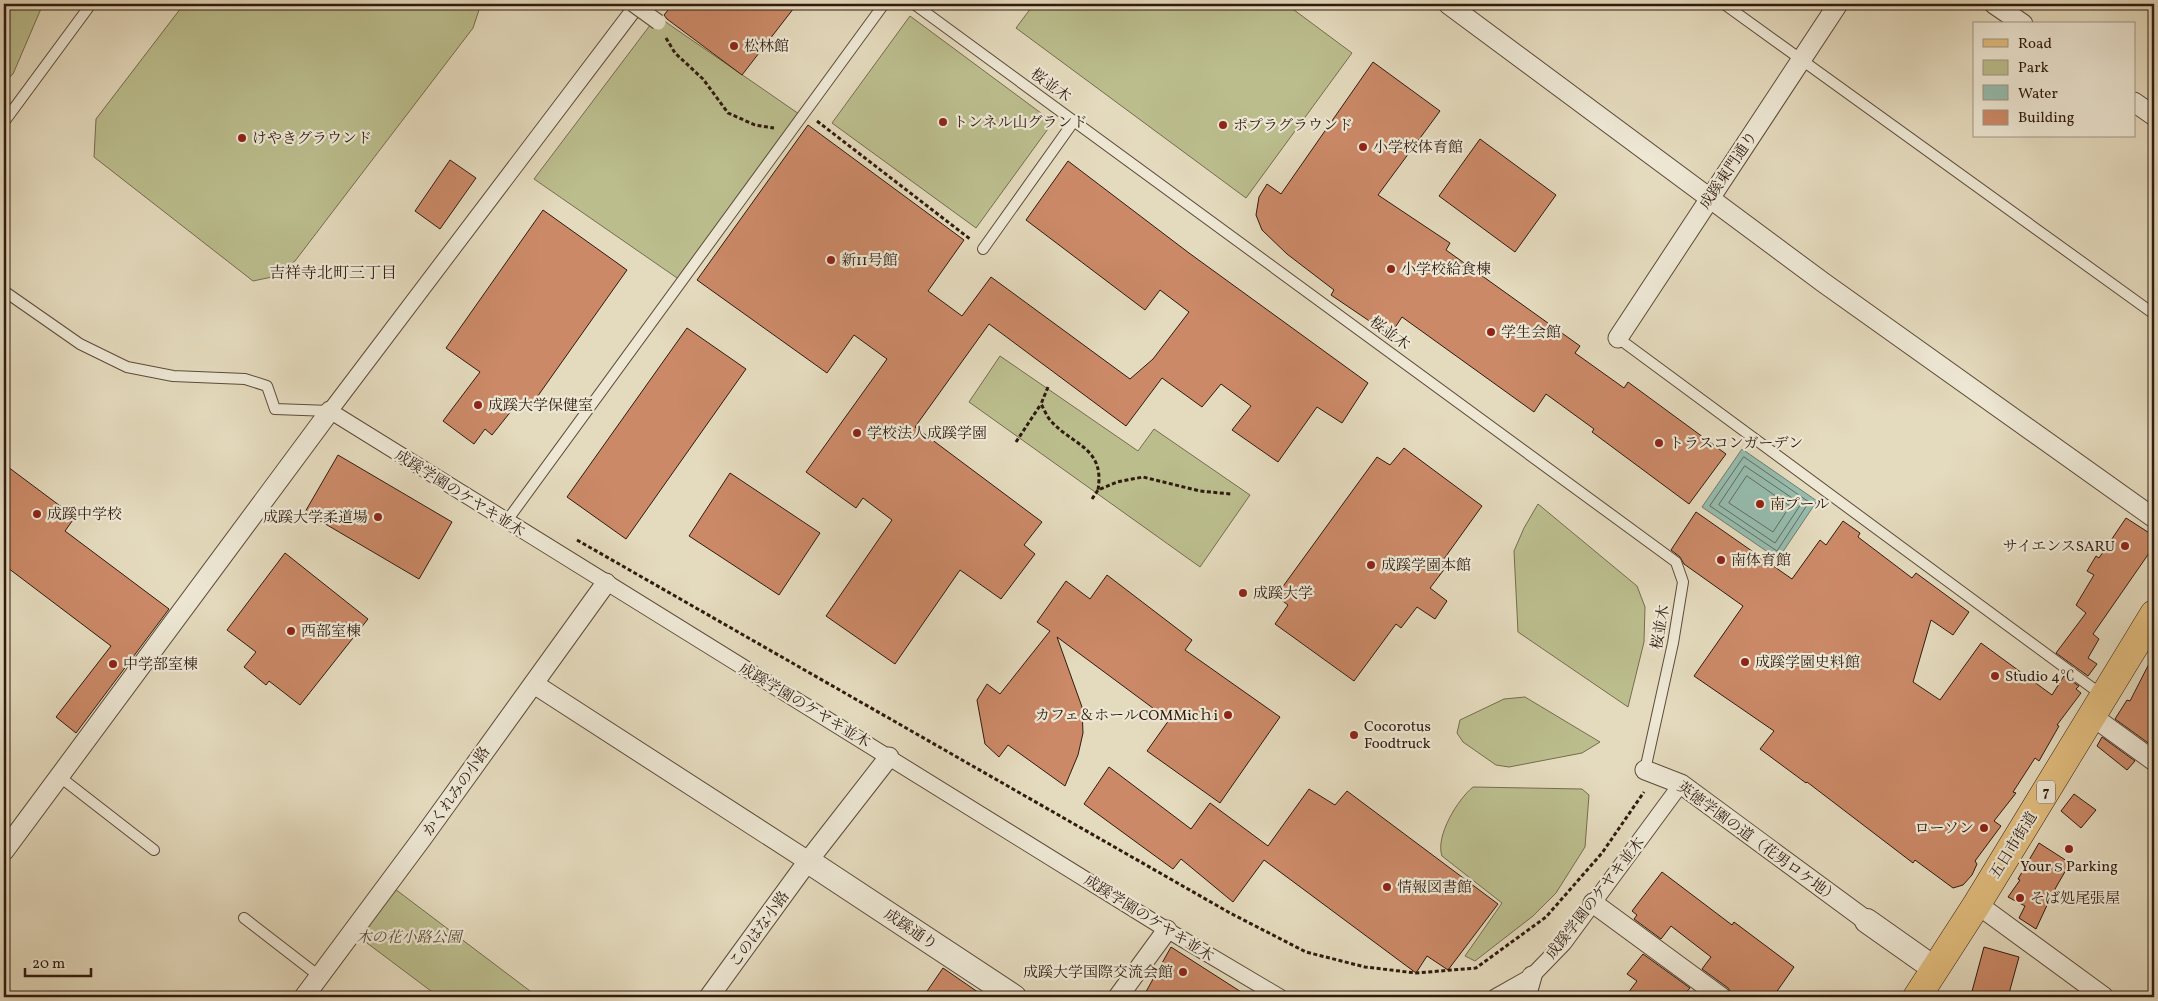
<svg xmlns="http://www.w3.org/2000/svg" width="2158" height="1001" font-family="Vollkorn,'Noto Serif JP',serif">
  <style>
    .green { fill: #bbbd8d; stroke: #766c4e }
    .water { fill: #96bbad; stroke: #6d7b6e }
    .lines { fill: none; stroke-linecap: round; stroke-linejoin: round }
    .shore { stroke: #636b5e; stroke-width: 1 }
    .building { fill: #cb8967; stroke: #301b0f }
    .service-casing { stroke: #5d4b3a; stroke-width: 12 }
    .pedestrian-casing { stroke: #5d4b3a; stroke-width: 17 }
    .minor-casing { stroke: #5d4b3a; stroke-width: 21 }
    .tertiary-casing { stroke: #5d4b3a; stroke-width: 26 }
    .primary-casing { stroke: #301b0f; stroke-width: 29 }
    .path { stroke: #301b0f; stroke-width: 3; stroke-dasharray: 4 2.5; stroke-linecap: butt }
    .service { stroke: #ede7d4; stroke-width: 10 }
    .pedestrian { stroke: #ede7d4; stroke-width: 15 }
    .minor { stroke: #ede7d4; stroke-width: 19 }
    .tertiary { stroke: #ede7d4; stroke-width: 24 }
    .primary { stroke: #e2bd7e; stroke-width: 28 }
    .pedestrian-bridge-casing { stroke: #5d4b3a; stroke-width: 17; stroke-linecap: butt }
    .pedestrian-bridge { stroke: #ede7d4; stroke-width: 15 }
    .poi-dot { fill: #8f2418; stroke: #ede7d4; stroke-width: 2 }
    .labels { text-anchor: middle; stroke-width: 4.5; stroke-linejoin: round; paint-order: stroke }
    .shield { fill: #ede7d4; stroke: #69584a; stroke-width: 1 }
    .shield-label { font-size: 14px; font-weight: bold; fill: #301b0f }
    .poi-label { font-size: 15px; fill: #301b0f; stroke: #ede7d4; text-anchor: start }
    .street-label { font-size: 15px; fill: #301b0f; stroke: #ede7d4 }
    .park-label { font-size: 15px; font-style: italic; fill: #5a4c35; stroke: #ede7d4 }
    .neighbourhood-label { font-size: 16px; fill: #301b0f; stroke: #ede7d4 }
  </style>
  <rect width="100%" height="100%" fill="#e4dabd"/>
  <filter id="stains"><feTurbulence type="fractalNoise" baseFrequency=".004" numOctaves="4"/><feColorMatrix values="0 0 0 0 .2 0 0 0 0 .09 0 0 0 0 .02 0 0 0 .5 -.17"/></filter>
  <radialGradient id="worn" r=".72"><stop offset=".6" stop-color="#630" stop-opacity="0"/><stop offset="1" stop-color="#630" stop-opacity=".3"/></radialGradient>
  <g class="green">
    <path d="M4 4H43L13 74 4 82Z"/>
    <path d="M184 4H481L473 28 295 261 272 277 253 281 94 157 96 119Z"/>
    <path d="M1034 4H1286L1352 53 1246 198 1016 28Z"/>
    <path d="M657 16 799 114 680 280 534 179Z"/>
    <path d="M910 16 1053 122 976 228 832 123Z"/>
    <path d="M1000 356 1138 451 1154 429 1250 495 1200 567 969 402Z"/>
    <path d="M1538 504 1637 586 1645 607 1644 642 1628 707 1518 632 1514 551 1524 528Z"/>
    <path d="M1525 697 1600 742 1582 753 1509 767 1496 765 1463 742 1457 733 1460 720 1504 699Z"/>
    <path d="M1473 787 1582 789 1589 795 1585 847 1556 893 1533 916 1475 961 1465 956 1502 903 1442 856C1435 836 1458 799 1473 787Z"/>
    <path d="M395 889 538 997H439L359 937Z"/>
  </g>
  <path class="water" d="M1742 449 1817 501 1778 559 1702 507Z"/>
  <g class="lines">
    <g class="shore">
      <path d="M1744 457 1809 502 1777 551 1710 506Z"/>
      <path d="M1745 466 1801 504 1775 543 1719 505Z"/>
      <path d="M1747 476 1790 506 1773 532 1729 503Z"/>
    </g>
  </g>
  <g class="building">
    <path d="M673 4H797L742 75 667 19 664 15Z"/>
    <path d="M1373 62 1440 111 1378 195 1450 243 1446 250 1580 346 1575 353 1624 388 1628 382 1726 454 1689 504 1592 432 1594 429 1546 394 1534 412 1402 317 1390 335 1331 295 1334 290 1287 254 1262 230 1256 215 1259 197 1267 184 1281 194Z"/>
    <path d="M808 125 964 240 928 291 962 316 991 277 1130 379 1153 359 1189 312 1160 290 1145 310 1026 220 1068 161 1189 253 1368 383 1342 423 1317 407 1278 462 1232 430 1251 406 1221 384 1202 407 1162 378 1126 426 989 324 915 427 1042 522 1024 545 1035 554 1001 599 960 570 895 664 826 616 892 520 863 498 856 508 806 472 887 359 854 335 827 373 697 280Z"/>
    <path d="M1480 139 1556 195 1515 252 1439 196Z"/>
    <path d="M450 160 476 178 440 229 415 211Z"/>
    <path d="M543 210 627 270 530 407 520 400 492 435 485 429 474 444 443 421 480 372 446 348Z"/>
    <path d="M687 328 746 369 626 539 567 497Z"/>
    <path d="M1404 448 1482 506 1441 563 1446 567 1430 588 1447 601 1435 619 1417 607 1401 628 1396 624 1354 681 1275 624 1288 605 1276 596 1377 457 1390 465Z"/>
    <path d="M338 455 452 522 419 579 305 512Z"/>
    <path d="M4 464 75 517 65 531 169 609 76 733 56 717 111 646 4 565Z"/>
    <path d="M730 473 820 533 779 595 689 536Z"/>
    <path d="M1696 512 1792 579 1820 540 1826 545 1843 521 1860 533 1858 537 1912 578 1916 573 1969 612 1953 635 1931 620 1913 682 1940 700 1981 643 2052 695 2064 676 2079 686 2076 689 2081 693 2057 725 2059 726 2039 761 2035 758 2013 792 2016 793 1994 821 2001 826 1975 861 1977 864 1972 875 1963 885 1953 888 1915 860 1913 863 1807 782 1806 783 1760 749 1774 731 1694 676 1743 606 1684 564 1680 557 1671 550Z"/>
    <path d="M2126 518 2154 536V546L2093 634 2099 639 2088 658 2097 664 2088 676 2056 653 2086 613 2076 605 2094 575 2087 571 2096 556 2099 558Z"/>
    <path d="M285 553 368 619 300 705 269 681 266 685 244 667 256 652 227 630Z"/>
    <path d="M1107 575 1192 640 1185 650 1280 717 1220 803 1147 751 1169 720 1057 637 1082 707 1083 733 1078 755 1065 786 1008 745 999 757 985 744 977 700 987 684 1000 694 1050 631 1037 622 1066 581 1090 599Z"/>
    <path d="M2154 654V741L2151 745 2115 719 2127 700 2130 701Z"/>
    <path d="M2102 737 2135 761 2127 770 2097 746Z"/>
    <path d="M1109 767 1191 829 1210 803 1268 846 1309 789 1335 805 1347 791 1498 904 1448 970 1427 956 1416 973 1264 860 1233 902 1181 859 1173 869 1084 804Z"/>
    <path d="M2074 794 2096 810 2081 828 2061 811Z"/>
    <path d="M2039 843 2070 863 2055 889 2058 890 2049 901 2036 929 2019 918 2025 906 2008 897 2020 880 2018 879Z"/>
    <path d="M1662 872 1732 925 1734 922 1794 967 1773 997H1734L1728 988 1702 969 1711 957 1671 926 1661 939 1634 919 1637 915 1632 911Z"/>
    <path d="M1171 947 1249 997H1143Z"/>
    <path d="M1984 947 2019 957 2008 997 1971 995Z"/>
    <path d="M1643 954 1690 988 1682 997H1625L1637 981 1627 974Z"/>
    <path d="M943 968 985 997H923Z"/>
  </g>
  <g class="lines">
    <g class="service-casing">
      <g id="service">
        <path d="M914 4 1676 562 1683 582 1673 643 1645 770"/>
        <path d="M1724 4 2154 314"/>
        <path d="M4 122 91 4"/>
        <path d="M983 249 1074 121"/>
        <path d="M4 291 80 344 127 367 173 376 245 379 267 386 275 409 330 411"/>
        <path d="M1618 338 2102 695"/>
        <path d="M506 522 884 4"/>
        <path d="M60 777 154 850"/>
        <path d="M244 918 319 976"/>
      </g>
    </g>
    <g class="pedestrian-casing">
      <g id="pedestrian">
        <path d="M638 4 330 411 1167 930 1280 997"/>
        <path d="M1495 997 1532 976 1564 943 1681 784"/>
      </g>
    </g>
    <g class="minor-casing">
      <g id="minor">
        <path d="M1448 4 1824 283 2154 518"/>
        <path d="M1994 4 2023 24"/>
        <path d="M2134 102 2154 116"/>
        <path d="M1618 338 1838 4"/>
        <path d="M534 684 808 861"/>
        <path d="M2092 716 2154 761"/>
        <path d="M1645 770 1681 784 1867 921"/>
        <path d="M4 851 330 411"/>
        <path d="M1593 903 1721 997"/>
        <path d="M1977 904 2104 997"/>
        <path d="M304 997 423 837 606 583"/>
        <path d="M709 997 808 861 889 757"/>
        <path d="M1118 997 1167 930"/>
        <path d="M1526 997 1532 976"/>
      </g>
    </g>
    <g class="tertiary-casing">
      <g id="tertiary">
        <path d="M808 861 1014 997"/>
        <path d="M1867 921 1935 969"/>
      </g>
    </g>
    <g class="primary-casing">
      <path id="primary" d="M1917 997 1977 904 2154 614"/>
    </g>
    <g class="path">
      <path d="M666 38 675 53 703 79 728 113 755 125 774 128"/>
      <path d="M817 121 970 239"/>
      <path d="M1048 387 1041 404C1044 409 1047 417 1051 421 1073 446 1105 447 1098 490"/>
      <path d="M1016 442 1041 404"/>
      <path d="M1092 499 1098 490 1117 482 1143 477 1200 491 1231 494"/>
      <path d="M577 540 1230 913 1306 952 1365 967 1416 973 1476 968 1546 917 1602 853 1644 792"/>
    </g>
    <use href="#service" class="service"/>
    <use href="#pedestrian" class="pedestrian"/>
    <use href="#minor" class="minor"/>
    <use href="#tertiary" class="tertiary"/>
    <use href="#primary" class="primary"/>
    <g class="pedestrian-bridge-casing">
      <path id="pedestrian-bridge" d="M633 4 658 22"/>
    </g>
    <use href="#pedestrian-bridge" class="pedestrian-bridge"/>
  </g>
  <g class="poi-dot">
    <circle cx="734" cy="46" r="5"/>
    <circle cx="943" cy="122" r="5"/>
    <circle cx="1223" cy="125" r="5"/>
    <circle cx="242" cy="138" r="5"/>
    <circle cx="1363" cy="147" r="5"/>
    <circle cx="831" cy="260" r="5"/>
    <circle cx="1391" cy="269" r="5"/>
    <circle cx="1491" cy="332" r="5"/>
    <circle cx="478" cy="405" r="5"/>
    <circle cx="857" cy="433" r="5"/>
    <circle cx="1659" cy="443" r="5"/>
    <circle cx="1760" cy="504" r="5"/>
    <circle cx="37" cy="514" r="5"/>
    <circle cx="378" cy="517" r="5"/>
    <circle cx="2125" cy="546" r="5"/>
    <circle cx="1721" cy="560" r="5"/>
    <circle cx="1371" cy="565" r="5"/>
    <circle cx="1243" cy="593" r="5"/>
    <circle cx="291" cy="631" r="5"/>
    <circle cx="1745" cy="662" r="5"/>
    <circle cx="113" cy="664" r="5"/>
    <circle cx="1995" cy="676" r="5"/>
    <circle cx="1228" cy="715" r="5"/>
    <circle cx="1354" cy="735" r="5"/>
    <circle cx="1984" cy="828" r="5"/>
    <circle cx="2069" cy="849" r="5"/>
    <circle cx="1387" cy="887" r="5"/>
    <circle cx="2020" cy="898" r="5"/>
    <circle cx="1183" cy="972" r="5"/>
  </g>
  <g class="labels">
    <rect class="shield" x="2037" y="780.5" width="18" height="23" rx="4"/>
    <g class="shield-label">
      <text x="2046" y="797">7</text>
    </g>
    <g class="poi-label">
      <text x="744" y="51">松林館</text>
      <text x="953" y="127">トンネル山グランド</text>
      <text x="1233" y="130">ポプラグラウンド</text>
      <text x="252" y="143">けやきグラウンド</text>
      <text x="1373" y="152">小学校体育館</text>
      <text x="841" y="265">新11号館</text>
      <text x="1401" y="274">小学校給食棟</text>
      <text x="1501" y="337">学生会館</text>
      <text x="488" y="410">成蹊大学保健室</text>
      <text x="867" y="438">学校法人成蹊学園</text>
      <text x="1669" y="448">トラスコンガーデン</text>
      <text x="1770" y="509">南プール</text>
      <text x="47" y="519">成蹊中学校</text>
      <text x="368" y="522" text-anchor="end">成蹊大学柔道場</text>
      <text x="2115" y="551" text-anchor="end">サイエンスSARU</text>
      <text x="1731" y="565">南体育館</text>
      <text x="1381" y="570">成蹊学園本館</text>
      <text x="1253" y="598">成蹊大学</text>
      <text x="301" y="636">西部室棟</text>
      <text x="1755" y="667">成蹊学園史料館</text>
      <text x="123" y="669">中学部室棟</text>
      <text x="2005" y="681">Studio 4℃</text>
      <text x="1218" y="720" text-anchor="end">カフェ＆ホールCOMMicｈi</text>
      <text x="1364" y="731">Cocorotus<tspan x="1364" dy="17">Foodtruck</tspan></text>
      <text x="1974" y="833" text-anchor="end">ローソン</text>
      <text x="2069" y="871" text-anchor="middle">YourｓParking</text>
      <text x="1397" y="892">情報図書館</text>
      <text x="2030" y="903">そば処尾張屋</text>
      <text x="1173" y="977" text-anchor="end">成蹊大学国際交流会館</text>
    </g>
    <g class="street-label">
      <text transform="translate(1051 85) rotate(36)" y="5">桜並木</text>
      <text transform="translate(1728 170) rotate(-56)" y="5">成蹊東門通り</text>
      <text transform="translate(1390 333) rotate(36)" y="5">桜並木</text>
      <text transform="translate(460 493) rotate(32)" y="5">成蹊学園のケヤキ並木</text>
      <text transform="translate(1660 627) rotate(-80)" y="5">桜並木</text>
      <text transform="translate(805 705) rotate(31)" y="5">成蹊学園のケヤキ並木</text>
      <text transform="translate(456 791) rotate(-55)" y="5">かくれみの小路</text>
      <text transform="translate(1758 842) rotate(36)" y="5">英徳学園の道（花男ロケ地）</text>
      <text transform="translate(2013 845) rotate(-58)" y="5">五日市街道</text>
      <text transform="translate(1595 898) rotate(-52)" y="5">成蹊学園のケヤキ並木</text>
      <text transform="translate(1149 918) rotate(32)" y="5">成蹊学園のケヤキ並木</text>
      <text transform="translate(759 929) rotate(-54)" y="5">このはな小路</text>
      <text transform="translate(911 929) rotate(34)" y="5">成蹊通り</text>
    </g>
    <g class="park-label">
      <text x="409" y="942">木の花小路公園</text>
    </g>
    <g class="neighbourhood-label">
      <text x="333" y="278">吉祥寺北町三丁目</text>
    </g>
  </g>
  <rect width="2158" height="1001" fill="none" stroke="#e4dabd" stroke-width="20"/>
  <rect x="5" y="5" width="2148" height="991" fill="none" stroke="#301b0f" stroke-width="2.5"/>
  <rect x="10" y="10" width="2138" height="981" fill="none" stroke="#301b0f"/>
  <rect x="1973" y="22" width="162" height="115" fill="#ede7d4" stroke="#a19585"/>
  <rect x="1983" y="39" width="25" height="8" fill="#e2bd7e" stroke="#a19585"/>
  <text x="2018" y="48" font-size="15" fill="#301b0f">Road</text>
  <rect x="1983" y="60" width="25" height="15" fill="#bbbd8d" stroke="#a19585"/>
  <text x="2018" y="72" font-size="15" fill="#301b0f">Park</text>
  <rect x="1983" y="85" width="25" height="15" fill="#96bbad" stroke="#a19585"/>
  <text x="2018" y="98" font-size="15" fill="#301b0f">Water</text>
  <rect x="1983" y="110" width="25" height="15" fill="#cb8967" stroke="#a19585"/>
  <text x="2018" y="122" font-size="15" fill="#301b0f">Building</text>
  <path d="M25 968v8h66v-8" fill="none" stroke="#301b0f" stroke-width="2.5"/>
  <text x="32" y="968" font-size="15" fill="#301b0f" stroke="#ede7d4" stroke-width="4" paint-order="stroke">20 m</text>
  <rect width="100%" height="100%" filter="url(#stains)"/>
  <rect width="100%" height="100%" fill="url(#worn)"/>
</svg>
